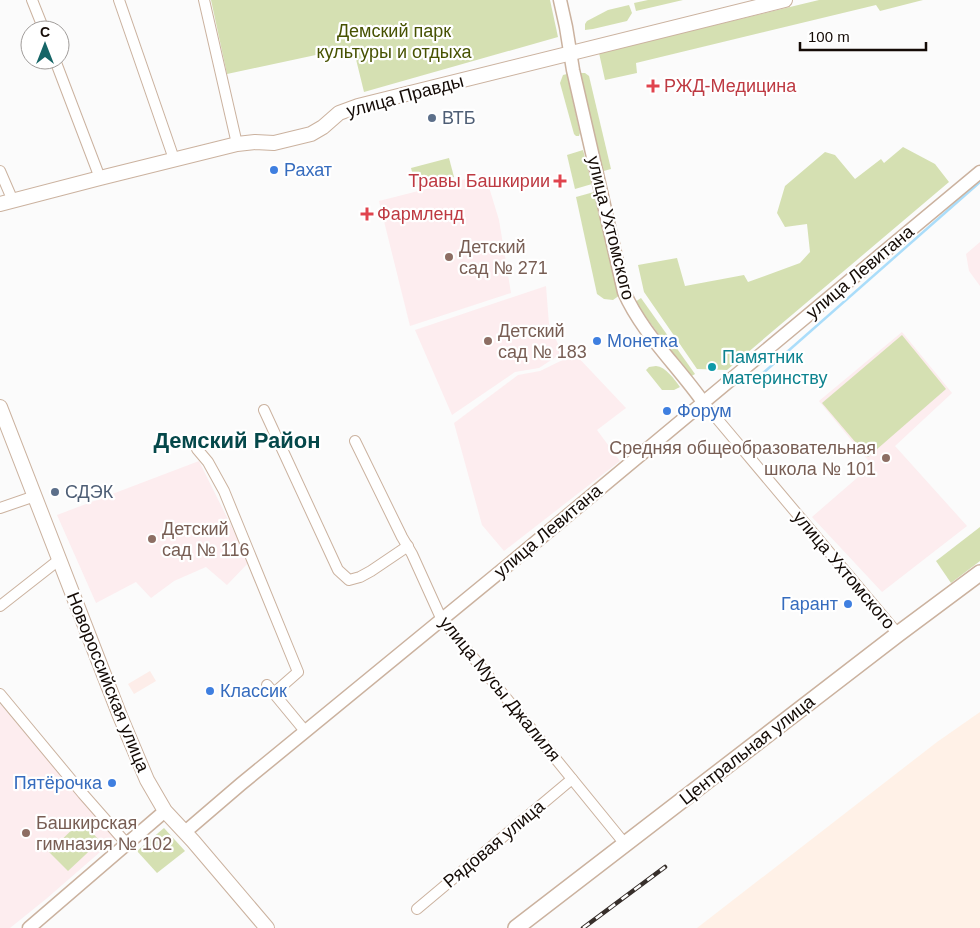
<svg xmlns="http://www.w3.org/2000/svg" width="980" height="928" font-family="Helvetica,sans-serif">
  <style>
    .built { fill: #fff1e7 }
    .industrial { fill: #fdede9 }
    .education { fill: #fdedef }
    .green { fill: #d5e0b2 }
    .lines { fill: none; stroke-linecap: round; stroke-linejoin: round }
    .stream { stroke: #aaddfa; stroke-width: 2.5 }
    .minor-casing { stroke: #cbb29f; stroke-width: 12 }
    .tertiary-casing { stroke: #cbb29f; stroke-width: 15 }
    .secondary-casing { stroke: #cbb29f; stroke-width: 16 }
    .primary-casing { stroke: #cbb29f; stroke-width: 18 }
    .minor { stroke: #fff; stroke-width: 10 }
    .tertiary { stroke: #fff; stroke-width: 12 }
    .secondary { stroke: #fff; stroke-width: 14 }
    .primary { stroke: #fff; stroke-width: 15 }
    .rail-casing { stroke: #372f2b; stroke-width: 4.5 }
    .rail { stroke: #fff; stroke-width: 2.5; stroke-dasharray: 8; stroke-linecap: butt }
    .health-dot { fill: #e0444e; stroke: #fff; stroke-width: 2 }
    .service-dot { fill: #5c6f8a; stroke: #fff; stroke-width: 2 }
    .shop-dot { fill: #3f7fe0; stroke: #fff; stroke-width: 2 }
    .education-dot { fill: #8d6e63; stroke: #fff; stroke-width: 2 }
    .culture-dot { fill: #0f9aa8; stroke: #fff; stroke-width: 2 }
    .labels { text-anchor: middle; stroke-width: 4.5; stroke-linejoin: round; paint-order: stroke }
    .park-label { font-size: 18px; fill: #475202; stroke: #fff }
    .health-label { font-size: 18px; fill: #be3a42; stroke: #fff; text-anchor: start }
    .street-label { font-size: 18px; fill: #140b06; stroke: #fff }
    .service-label { font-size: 18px; fill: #4e5e75; stroke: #fff; text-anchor: start }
    .shop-label { font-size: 18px; fill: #366cbe; stroke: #fff; text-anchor: start }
    .education-label { font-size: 18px; fill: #785e54; stroke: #fff; text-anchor: start }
    .culture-label { font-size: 18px; fill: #0d838f; stroke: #fff; text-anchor: start }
    .district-label { font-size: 22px; font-weight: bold; fill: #05484a; stroke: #fff }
  </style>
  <rect width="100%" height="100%" fill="#fbfbfb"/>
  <path class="built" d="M980 712V928H697L937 742Z"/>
  <path class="industrial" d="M150 671 156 681 134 694 128 684Z"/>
  <g class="education">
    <path d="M485 174 499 220 511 293 410 326 379 201Z"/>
    <path d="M980 242V286L969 271 966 254Z"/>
    <path d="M546 286 549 324 562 353 539 368 515 372 452 415 415 330Z"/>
    <path d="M902 332 952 393 895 446 967 526 882 592 812 517 872 465 819 401Z"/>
    <path d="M575 354 626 408 597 430 620 461 504 551 482 525 454 423 518 375 540 371Z"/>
    <path d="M199 461 249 562 227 585 206 567 174 581 151 598 136 582 96 603 57 515Z"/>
    <path d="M0 704 115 839 46 899 10 928H0Z"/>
  </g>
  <g class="green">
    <path d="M211 0H550L558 37 364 92 353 47 227 74Z"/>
    <path d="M648 0H683L636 11 634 3Z"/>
    <path d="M819 0H923L880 11 876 5 636 63 637 73 605 80 599 53Z"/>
    <path d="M629 5 632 13 627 21 593 29 585 30V24L587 21 608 10Z"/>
    <path d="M577 73H585L589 76 611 169 600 172Z"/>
    <path d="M567 74 580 133 579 136H576L574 134 560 83 563 75Z"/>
    <path d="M903 147 935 164 949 182 727 370 697 369 644 292 638 265 677 258 685 286 744 275 748 282 800 263 810 252 807 224 785 227 777 213 785 186 825 152 835 155 855 179 881 159 884 163Z"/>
    <path d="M583 150 592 184 575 189 567 155Z"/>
    <path d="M449 158 454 177 416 187 411 168Z"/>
    <path d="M594 192 620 295 613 300 604 299 597 294 576 197Z"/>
    <path d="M641 298 695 374 690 377 635 302Z"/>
    <path d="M902 335 946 389 868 457 822 403Z"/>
    <path d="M656 366C666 367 674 379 680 387L674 390H662L646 370 649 367Z"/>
    <path d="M980 527V561L951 583 936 561Z"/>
    <path d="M81 821 100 841 68 871 49 852Z"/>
    <path d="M164 828 185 851 157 873 137 851Z"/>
  </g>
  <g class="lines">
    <path class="stream" d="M762 374 980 182"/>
    <g class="minor-casing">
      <g id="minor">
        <path d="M32 0 44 30"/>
        <path d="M119 0 174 159"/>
        <path d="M204 0 237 144"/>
        <path d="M55 60 100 178"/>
        <path d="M0 171 13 201"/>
        <path d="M703 402 898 634"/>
        <path d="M264 410 338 570 349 580 360 577 371 571 408 546"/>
        <path d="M355 441 402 537 412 554 441 618 625 844"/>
        <path d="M197 449 208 462 224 491 298 672 274 693"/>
        <path d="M0 508 35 496"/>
        <path d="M0 606 60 559"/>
        <path d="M267 685 305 731"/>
        <path d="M0 694 83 794 126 843"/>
        <path d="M417 909 572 779"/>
      </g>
    </g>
    <g class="tertiary-casing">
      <g id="tertiary">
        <path d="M560 0 566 27 573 70 624 292C642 333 677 365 703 402"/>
        <path d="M185 832 241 784 507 566 980 172"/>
        <path d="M29 928 165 811"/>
      </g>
    </g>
    <g class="secondary-casing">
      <g id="secondary">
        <path d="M0 204 100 178 237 144 255 142 274 143 311 134 323 127 339 113 358 106 785 0"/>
        <path d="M0 407 120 716 147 780 165 811 193 841 267 928"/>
      </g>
    </g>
    <g class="primary-casing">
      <path id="primary" d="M516 928 898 634 980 573"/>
    </g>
    <use href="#minor" class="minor"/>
    <use href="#tertiary" class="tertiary"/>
    <use href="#secondary" class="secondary"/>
    <use href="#primary" class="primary"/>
    <g class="rail-casing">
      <path id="rail" d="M583 928 665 867"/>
    </g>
    <use href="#rail" class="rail"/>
  </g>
  <g class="health-dot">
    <path d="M650.5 78.5h5v5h5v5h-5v5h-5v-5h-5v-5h5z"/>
    <path d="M557.5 173.5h5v5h5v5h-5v5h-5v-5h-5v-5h5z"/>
    <path d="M364.5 206.5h5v5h5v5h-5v5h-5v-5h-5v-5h5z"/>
  </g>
  <g class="service-dot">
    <circle cx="432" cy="118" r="5"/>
    <circle cx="55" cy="492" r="5"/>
  </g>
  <g class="shop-dot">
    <circle cx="274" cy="170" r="5"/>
    <circle cx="597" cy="341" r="5"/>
    <circle cx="667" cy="411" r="5"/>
    <circle cx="848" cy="604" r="5"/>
    <circle cx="210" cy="691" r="5"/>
    <circle cx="112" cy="783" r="5"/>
  </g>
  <g class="education-dot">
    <circle cx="449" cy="257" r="5"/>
    <circle cx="488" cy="341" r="5"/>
    <circle cx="886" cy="458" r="5"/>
    <circle cx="152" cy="539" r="5"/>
    <circle cx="26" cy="833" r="5"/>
  </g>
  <circle class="culture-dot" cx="712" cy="367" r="5"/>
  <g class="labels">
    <g class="park-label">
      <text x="394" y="37">Демский парк<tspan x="394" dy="21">культуры и отдыха</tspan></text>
    </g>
    <g class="health-label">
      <text x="664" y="92">РЖД-Медицина</text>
      <text x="550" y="187" text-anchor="end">Травы Башкирии</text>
      <text x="377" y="220">Фармленд</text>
    </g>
    <g class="street-label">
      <text transform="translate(405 96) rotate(-15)" y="6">улица Правды</text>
      <text transform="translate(611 228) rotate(76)" y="6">улица Ухтомского</text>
      <text transform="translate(860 272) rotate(-40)" y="6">улица Левитана</text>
      <text transform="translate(548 531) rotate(-40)" y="6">улица Левитана</text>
      <text transform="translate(844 570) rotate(50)" y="6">улица Ухтомского</text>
      <text transform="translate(108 682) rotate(68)" y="6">Новороссийская улица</text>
      <text transform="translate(500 689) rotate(51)" y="6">улица Мусы Джалиля</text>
      <text transform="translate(747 750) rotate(-38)" y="6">Центральная улица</text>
      <text transform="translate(494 844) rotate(-40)" y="6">Рядовая улица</text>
    </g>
    <g class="service-label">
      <text x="442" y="124">ВТБ</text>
      <text x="65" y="498">СДЭК</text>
    </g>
    <g class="shop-label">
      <text x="284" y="176">Рахат</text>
      <text x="607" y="347">Монетка</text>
      <text x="677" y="417">Форум</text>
      <text x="838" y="610" text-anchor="end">Гарант</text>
      <text x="220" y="697">Классик</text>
      <text x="102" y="789" text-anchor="end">Пятёрочка</text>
    </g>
    <g class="education-label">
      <text x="459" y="253">Детский<tspan x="459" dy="21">сад № 271</tspan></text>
      <text x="498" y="337">Детский<tspan x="498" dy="21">сад № 183</tspan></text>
      <text x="876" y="454" text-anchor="end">Средняя общеобразовательная<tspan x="876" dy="21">школа № 101</tspan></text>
      <text x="162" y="535">Детский<tspan x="162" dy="21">сад № 116</tspan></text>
      <text x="36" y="829">Башкирская<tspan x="36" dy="21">гимназия № 102</tspan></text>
    </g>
    <g class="culture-label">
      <text x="722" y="363">Памятник<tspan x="722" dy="21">материнству</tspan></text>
    </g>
    <g class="district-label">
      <text x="237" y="448">Демский Район</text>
    </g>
  </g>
  <g transform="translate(45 45)"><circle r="24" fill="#ffffff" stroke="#a19d9b"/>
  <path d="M0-4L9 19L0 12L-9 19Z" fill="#156567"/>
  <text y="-8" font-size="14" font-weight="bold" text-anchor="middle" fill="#140b06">С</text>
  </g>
  <path d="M800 42v8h126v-8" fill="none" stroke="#140b06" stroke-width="2.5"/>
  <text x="808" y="42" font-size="15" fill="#140b06" stroke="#ffffff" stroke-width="4" paint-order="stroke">100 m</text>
</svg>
